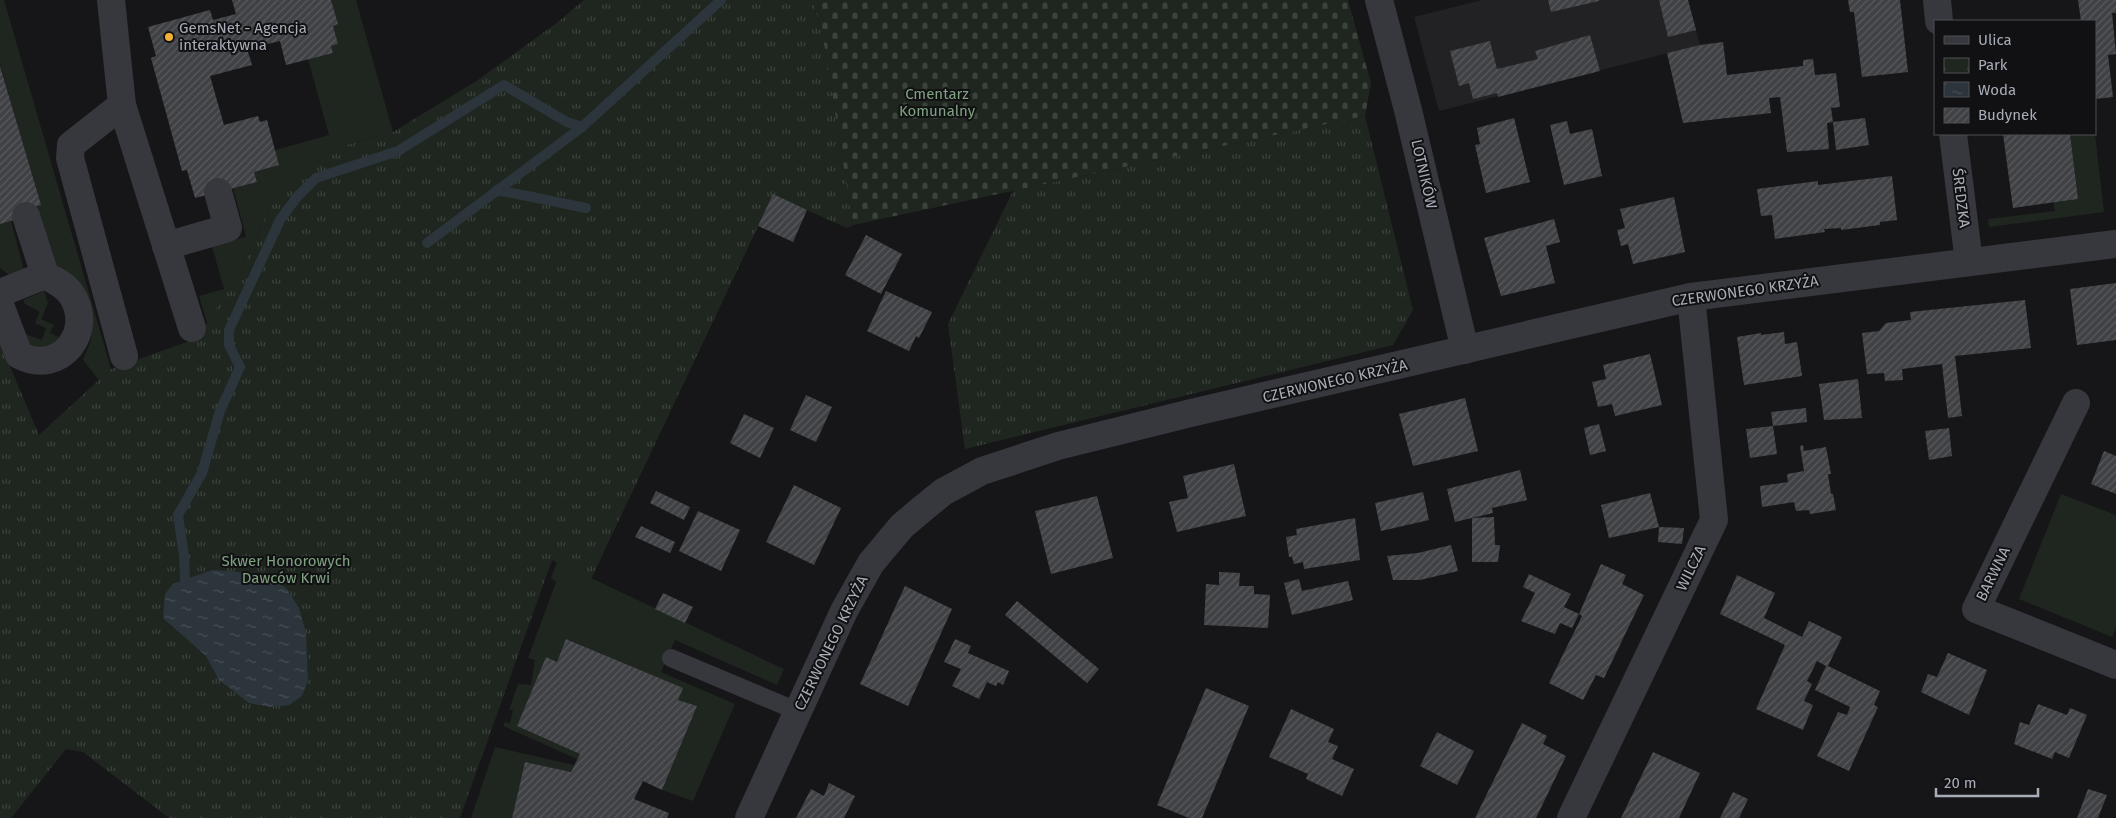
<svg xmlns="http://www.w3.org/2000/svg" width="2116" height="818" font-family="'Fira Sans',sans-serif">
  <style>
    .built { fill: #222225 }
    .grass { fill: #1e261f }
    .cemetery { fill: url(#cemetery-stones) }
    .park { fill: url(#park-tufts) }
    .water { fill: url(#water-ripples) }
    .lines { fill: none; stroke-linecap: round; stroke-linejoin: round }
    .stream { stroke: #2c353c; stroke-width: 10 }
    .building { fill: url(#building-hatch) }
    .lane { stroke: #37383d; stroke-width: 18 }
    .street { stroke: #37383d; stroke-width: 28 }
    .poi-dot { fill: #f2b134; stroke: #111113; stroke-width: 2 }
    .labels { text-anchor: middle; stroke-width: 4; stroke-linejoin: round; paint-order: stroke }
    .poi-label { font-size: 15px; fill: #a8adb8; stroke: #111113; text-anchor: start }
    .park-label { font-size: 15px; fill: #7fa381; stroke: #111113 }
    .street-label { font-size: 15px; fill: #a8adb8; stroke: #111113 }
  </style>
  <defs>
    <pattern id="cemetery-stones" width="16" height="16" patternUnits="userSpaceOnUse" patternTransform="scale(1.25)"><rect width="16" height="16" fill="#1e261f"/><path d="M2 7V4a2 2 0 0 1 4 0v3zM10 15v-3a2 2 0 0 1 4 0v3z" fill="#3c433d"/></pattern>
    <pattern id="park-tufts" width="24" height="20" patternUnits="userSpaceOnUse" patternTransform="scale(1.25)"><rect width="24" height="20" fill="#1e261f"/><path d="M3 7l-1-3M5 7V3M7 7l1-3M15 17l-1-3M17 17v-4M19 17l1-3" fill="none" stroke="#3c433d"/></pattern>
    <pattern id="water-ripples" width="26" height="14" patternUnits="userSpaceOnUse" patternTransform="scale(1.25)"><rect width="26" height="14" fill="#2c353c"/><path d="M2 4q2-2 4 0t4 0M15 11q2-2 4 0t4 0" fill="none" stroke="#485056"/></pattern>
    <pattern id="building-hatch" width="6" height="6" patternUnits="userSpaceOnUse" patternTransform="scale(1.25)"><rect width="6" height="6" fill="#404145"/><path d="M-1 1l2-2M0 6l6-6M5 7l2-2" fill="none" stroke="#595a5e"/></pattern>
  </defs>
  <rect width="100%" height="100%" fill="#161618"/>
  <path class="built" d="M1482 0H1688L1700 45 1439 111 1414 17Z"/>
  <g class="grass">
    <path d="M0 0H4L111 369 99 380 83 360 91 340 92 324 75 279 53 262 37 206 40 204 0 64Z"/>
    <path d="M331 0H356L393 132 324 151 275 194 252 249 207 323 199 296 224 289 212 246 246 237 233 188 257 182 254 172 279 165 275 150 329 135 308 59 333 53 331 46 338 44 333 26 338 24Z"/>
    <path d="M2070 134H2095L2104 212 1989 227 1988 219 2055 211 2053 202 2078 199Z"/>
    <path d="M11 221 23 266V271L9 275 0 268V224Z"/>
    <path d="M44 291 48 303 41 319 54 325 50 333 59 337 68 322 71 323 52 348 33 347 24 341V334L42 340 46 328 35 323 40 312 25 304 23 300Z"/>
    <path d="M2061 494 2116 515V628L2112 637 2019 599Z"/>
    <path d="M557 562 784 669 777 685 675 640 661 672 735 704 693 801 662 790 697 706 678 700 682 688 567 639 557 662 546 658 517 726 580 754 577 759 503 726 505 722 510 723 513 710H509L518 684 531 685 535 660 528 658 556 582 551 578Z"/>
    <path d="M495 747 574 765 571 772 525 762 512 818H471Z"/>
  </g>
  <path class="cemetery" d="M812 0H1348L1371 83 1365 116 853 225 822 32Z"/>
  <g class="park">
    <path d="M584 0H812L822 32 853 225 847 228 773 195 591 579 552 560 460 818H169L83 752 66 749 11 818H0V343L39 435 111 369 198 338 252 249 275 194 300 164 324 151 393 132 478 80 558 22Z"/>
    <path d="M1365 116 1413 310 1393 345 965 449 948 324 1013 191Z"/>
  </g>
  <path class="water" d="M212 570 230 571 271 577 287 589 299 608 306 633 308 681 302 696 289 705 271 707 249 703 219 680 206 656 163 618 165 594 173 584Z"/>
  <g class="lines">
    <g class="stream">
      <path d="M497 190 586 208"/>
      <path d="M427 243 582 127"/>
      <path d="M185 579 184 556 178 515 202 473 220 411 240 367 229 345V330L280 220 297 197 316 178 398 151 504 85 567 122 582 127 721 0"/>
    </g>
  </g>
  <g class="building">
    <path d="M232 0H331L338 24 333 26 338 44 331 46 333 53 286 65 280 41 247 49 252 65 210 76 224 125 258 116 260 122 267 120 279 165 254 172 257 182 195 198 187 170 182 171 151 58 156 56 148 27 210 10 213 20 236 14Z"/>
    <path d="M1548 0H1599V1L1551 12Z"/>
    <path d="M1659 0H1688L1696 30 1668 37Z"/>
    <path d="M1848 0H1900L1908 72 1862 77 1854 12H1850Z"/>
    <path d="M2078 0H2116V13H2112L2116 54 2108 55 2113 97 2095 99V21H2081Z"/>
    <path d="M1590 35 1600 71 1498 97 1497 93 1473 99 1469 83 1459 86 1450 51 1490 41 1497 69 1538 59 1535 51Z"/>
    <path d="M1723 42 1727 75 1803 66V60L1813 59 1815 75 1836 73 1840 107 1831 108 1833 122 1827 123 1829 149 1787 152 1780 97 1769 98 1771 113 1683 123 1667 53 1700 45Z"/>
    <path d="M0 66 41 205 34 207 35 214 0 224Z"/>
    <path d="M1514 118 1530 182 1486 193 1475 145 1480 144 1477 128Z"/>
    <path d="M1865 118 1869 145 1836 150 1833 122Z"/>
    <path d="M1567 121 1570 134 1592 129 1602 176 1564 185 1550 125Z"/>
    <path d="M2003 134H2070L2078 199 2013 208Z"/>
    <path d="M1892 176 1897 220 1880 222V225L1841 230V228L1824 229 1825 232 1775 239 1772 215 1761 216 1757 189 1818 181V185Z"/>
    <path d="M773 194 807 210 793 242 758 226Z"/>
    <path d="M1674 197 1685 252 1633 264 1628 244 1621 246 1617 230 1625 228 1620 209Z"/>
    <path d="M1554 219 1560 242 1546 246 1555 283 1501 296 1484 238Z"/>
    <path d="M866 235 902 254 881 294 845 275Z"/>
    <path d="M2116 283V340L2077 345 2070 289Z"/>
    <path d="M886 291 932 312 919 338 916 336 909 351 867 331Z"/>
    <path d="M2025 300 2031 348 1955 356 1962 416 1948 418 1942 364 1902 369 1903 380 1885 381 1884 373 1867 374 1862 333 1879 331 1886 323 1911 320 1910 312Z"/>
    <path d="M1784 332 1785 344 1797 342 1802 376 1744 385 1737 337 1761 333V335Z"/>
    <path d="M1650 354 1662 405 1615 416 1612 404 1598 407 1592 382 1606 379 1603 365Z"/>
    <path d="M1858 379 1862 418 1824 420 1819 384Z"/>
    <path d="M806 395 832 407 816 442 790 430Z"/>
    <path d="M1465 398 1478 451 1413 466 1399 414Z"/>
    <path d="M1806 408 1807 422 1773 426 1777 454 1750 458 1746 429 1773 426 1771 412Z"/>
    <path d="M744 414 774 428 760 458 730 443Z"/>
    <path d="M1599 424 1606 451 1590 455 1584 428Z"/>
    <path d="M1949 428 1952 456 1929 460 1925 431Z"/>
    <path d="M1803 445 1804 451 1826 447 1831 474H1828L1831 494H1833L1836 510 1810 514 1809 510 1796 511 1794 502 1762 507 1760 486 1788 482 1787 474 1804 471 1800 446Z"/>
    <path d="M2104 451 2116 456V494L2091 484Z"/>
    <path d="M1234 464 1246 516 1177 532 1169 502 1188 498 1183 476Z"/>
    <path d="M1520 470 1527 500 1492 508 1493 513 1455 522 1447 489Z"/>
    <path d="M794 485 841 508 814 565 766 542Z"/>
    <path d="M656 491 690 507 684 520 650 503Z"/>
    <path d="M1423 492 1429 520 1381 531 1375 503Z"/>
    <path d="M1650 493 1659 527 1609 538 1601 505Z"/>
    <path d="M1097 496 1113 558 1051 574 1035 511Z"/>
    <path d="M698 511 740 530 721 571 679 551Z"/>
    <path d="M1494 517 1495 545H1500L1498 562H1472V518Z"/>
    <path d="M1355 518 1360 560 1304 569 1303 562 1294 564 1292 557H1289L1286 537 1297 535 1296 529Z"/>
    <path d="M641 526 675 542 670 553 635 537Z"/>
    <path d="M1659 527 1684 528 1682 544 1658 542Z"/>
    <path d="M1451 545 1458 571 1420 580H1393L1387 556 1418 553Z"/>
    <path d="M1601 564 1626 575 1622 584 1644 595 1604 678 1596 675 1583 700 1549 683 1582 616 1579 614 1572 628 1560 623 1555 634 1521 621 1535 593 1523 587 1529 574 1571 594 1564 607 1579 614Z"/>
    <path d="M1219 572 1240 573 1239 586H1254V594L1270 595 1268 628 1204 625 1206 584 1219 585Z"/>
    <path d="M1737 575 1775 593 1764 618 1802 637 1809 621 1842 637 1828 666 1880 691 1874 705 1878 707 1849 771 1817 756 1838 712 1847 715 1850 707 1815 690 1826 666 1817 661 1807 681 1812 684 1804 701 1813 705 1803 730 1756 709 1785 645 1720 614Z"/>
    <path d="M1299 579 1302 591 1348 581 1353 600 1292 615 1284 583Z"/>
    <path d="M905 586 952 609 908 706 860 684Z"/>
    <path d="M663 593 693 607 685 623 655 609Z"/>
    <path d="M1017 601 1099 669 1087 683 1005 615Z"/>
    <path d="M566 639 683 688 678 700 697 706 662 790 643 781 634 799 669 813 667 818H512L525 762 571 772 580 754 517 726 546 657 557 662Z"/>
    <path d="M955 639 971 646 968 653 1009 671 1003 685 998 682 996 686 987 682 979 699 952 686 961 669 944 662Z"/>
    <path d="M1948 653 1987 670 1969 715 1921 692 1928 674 1937 677Z"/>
    <path d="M1206 688 1249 706 1202 818H1189L1157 805Z"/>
    <path d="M2038 704 2067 715 2070 708 2087 715 2069 758 2055 752 2052 759 2014 744 2020 722 2029 725Z"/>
    <path d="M1291 709 1334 729 1328 742 1338 746 1332 759 1354 769 1342 796 1306 779 1308 774 1269 757Z"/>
    <path d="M1522 723 1547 736 1543 744 1566 756 1536 818H1475Z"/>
    <path d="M1437 732 1474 751 1457 785 1420 766Z"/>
    <path d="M1653 752 1700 773 1679 818H1621Z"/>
    <path d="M829 783 855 796 844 818H796L811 789 824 796Z"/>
    <path d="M2088 789 2107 795 2098 818H2077Z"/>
    <path d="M1733 792 1748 799 1739 818H1720Z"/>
  </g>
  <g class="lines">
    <path class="lane" d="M671 658 797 711"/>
    <g class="street">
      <path d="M111 0 122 105 192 328"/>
      <path d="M1379 0 1408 110 1465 350"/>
      <path d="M1937 0 1939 21"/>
      <path d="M122 105 71 145 70 158 124 356"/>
      <path d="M1953 134 1969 262"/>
      <path d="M166 246 228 228 218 192"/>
      <path d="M0 293 45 275 26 216"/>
      <path d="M0 305 19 355C60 377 96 331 71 294 65 285 54 280 45 275"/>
      <path d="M2076 403 1976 609 2116 665"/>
      <path d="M749 818 844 611 871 563 902 526 921 510 943 492 982 471 1058 446 1191 413 1691 297 2116 244"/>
      <path d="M1571 818 1714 520 1691 297"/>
    </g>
  </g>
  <circle class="poi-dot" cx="169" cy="37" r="5"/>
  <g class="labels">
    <g class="poi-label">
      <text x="179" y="33">GemsNet - Agencja<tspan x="179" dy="17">interaktywna</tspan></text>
    </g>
    <g class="park-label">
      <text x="937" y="99">Cmentarz<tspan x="937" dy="17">Komunalny</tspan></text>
      <text x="286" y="566">Skwer Honorowych<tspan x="286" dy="17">Dawców Krwi</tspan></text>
    </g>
    <g class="street-label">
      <text transform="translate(1424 174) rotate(77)" y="5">LOTNIKÓW</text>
      <text transform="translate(1961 198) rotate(83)" y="5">ŚREDZKA</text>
      <text transform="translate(1745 291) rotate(-8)" y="5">CZERWONEGO KRZYŻA</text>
      <text transform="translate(1335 381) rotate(-13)" y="5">CZERWONEGO KRZYŻA</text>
      <text transform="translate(1691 568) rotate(-64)" y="5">WILCZA</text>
      <text transform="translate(1993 574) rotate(-64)" y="5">BARWNA</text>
      <text transform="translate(831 643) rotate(-64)" y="5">CZERWONEGO KRZYŻA</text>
    </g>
  </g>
  <rect x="1934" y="20" width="162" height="115" fill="#111113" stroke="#4d4f55"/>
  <rect x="1944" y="36" width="25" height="8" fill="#37383d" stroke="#4d4f55"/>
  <text x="1978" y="45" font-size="15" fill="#a8adb8">Ulica</text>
  <rect x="1944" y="58" width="25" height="15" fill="url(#park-tufts)" stroke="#4d4f55"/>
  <text x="1978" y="70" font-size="15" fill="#a8adb8">Park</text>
  <rect x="1944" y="82" width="25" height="15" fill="url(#water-ripples)" stroke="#4d4f55"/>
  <text x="1978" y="95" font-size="15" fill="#a8adb8">Woda</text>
  <rect x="1944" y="108" width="25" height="15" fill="url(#building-hatch)" stroke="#4d4f55"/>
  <text x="1978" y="120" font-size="15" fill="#a8adb8">Budynek</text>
  <path d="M1936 788v8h102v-8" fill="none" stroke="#a8adb8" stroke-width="2.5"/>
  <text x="1944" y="788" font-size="15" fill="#a8adb8" stroke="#111113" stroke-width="4" paint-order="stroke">20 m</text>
</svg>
